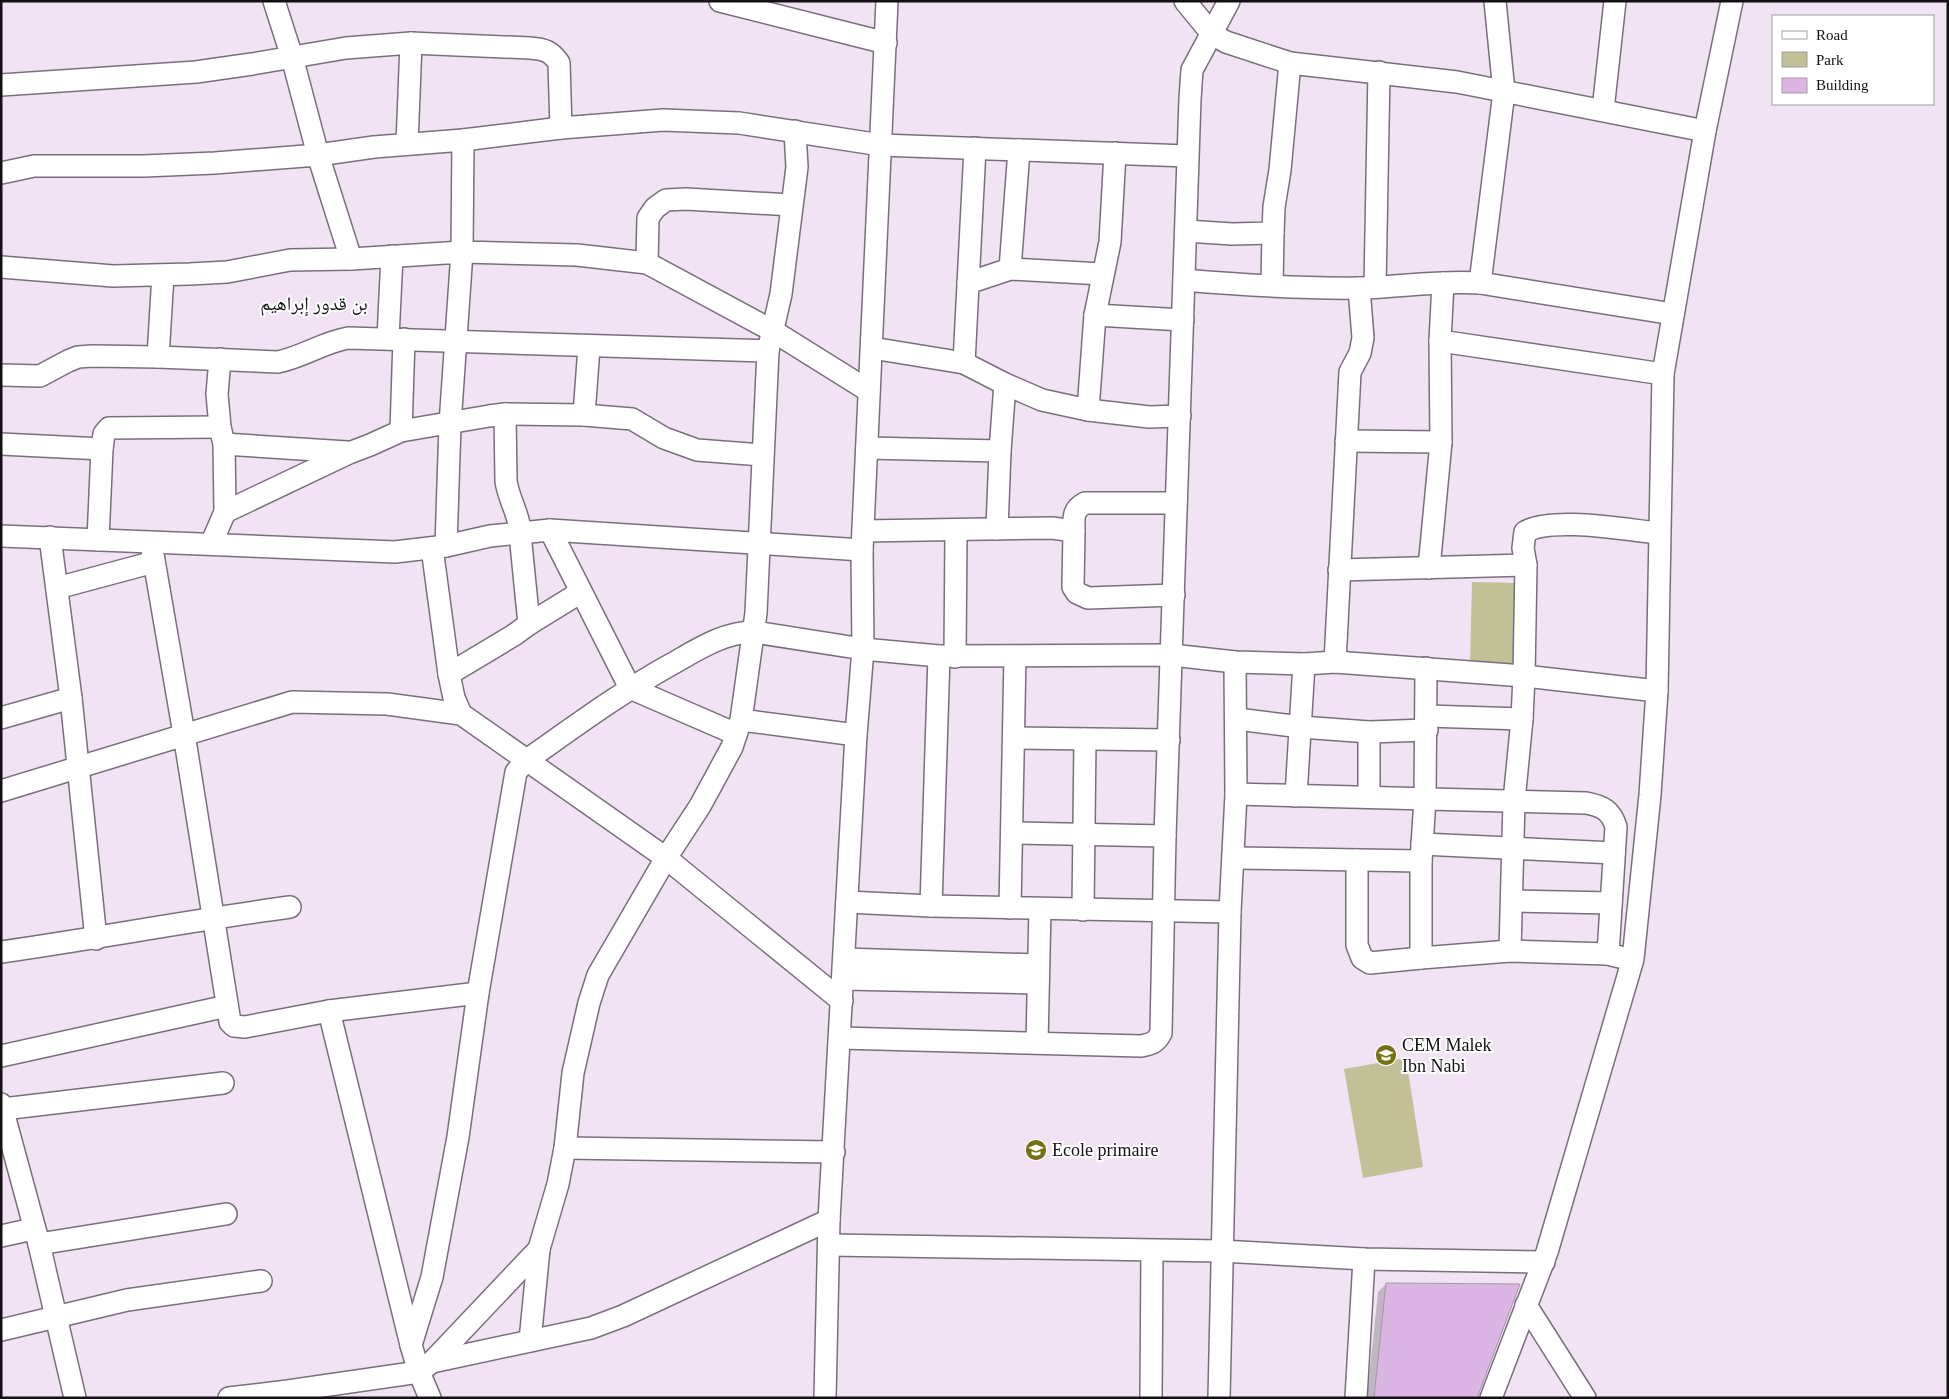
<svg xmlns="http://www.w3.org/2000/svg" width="1949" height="1399" font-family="'Times New Roman','Noto Naskh Arabic',serif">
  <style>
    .green { fill: #c1c097 }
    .shadow { fill: #0003 }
    .building { fill: #dbb5e3; stroke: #a698a8 }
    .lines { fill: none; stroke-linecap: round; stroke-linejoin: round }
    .minor-casing { stroke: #7a6e7d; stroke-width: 24 }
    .minor { stroke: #fff; stroke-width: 21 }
    .labels { text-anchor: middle; stroke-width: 4; stroke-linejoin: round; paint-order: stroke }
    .poi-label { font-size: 18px; fill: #140f15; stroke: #fff; text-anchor: start }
    .neighbourhood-label { font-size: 19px; fill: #140f15; stroke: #fff }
  </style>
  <rect width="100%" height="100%" fill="#f1e3f4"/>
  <g class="green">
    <path d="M1472 582 1521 583 1518 666H1470Z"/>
    <path d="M1406 1058 1423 1167 1363 1178 1344 1069Z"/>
  </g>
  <path class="shadow" d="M1386 1284 1476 1398H1367L1378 1292Z"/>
  <path class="building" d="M1386 1283 1520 1284 1477 1398H1374Z"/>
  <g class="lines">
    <g class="minor-casing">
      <g id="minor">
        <path d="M274 1 292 57 318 155 351 259"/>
        <path d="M720 1 886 43"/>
        <path d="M1185 1 1212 34 1226 42 1290 63 1457 82 1705 131"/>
        <path d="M1 85 196 72 252 64 346 48 411 43 530 48C544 49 551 51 559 63L561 128"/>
        <path d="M1603 110 1615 1"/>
        <path d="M463 140 462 252 577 255 647 263 773 331 869 391"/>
        <path d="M407 144 411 43"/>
        <path d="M1 173 34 166H144L215 163 318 155 374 147 463 140 561 128 663 120 739 123 881 145 1187 156"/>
        <path d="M1186 231 1232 234 1273 233 1274 207 1280 170 1290 63"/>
        <path d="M647 263 648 218 655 208 666 200 686 199 791 205"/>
        <path d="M1 267 113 276 190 274 227 272 290 260 351 259 462 252 450 424 446 546"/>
        <path d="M1010 269 1102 274"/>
        <path d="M1184 280C1243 285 1302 289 1361 288 1400 287 1440 280 1480 283L1673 314"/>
        <path d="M968 283 1010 269 1019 150"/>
        <path d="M1480 283 1504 92 1495 1"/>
        <path d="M1272 285 1273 233"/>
        <path d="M1375 287 1379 72"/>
        <path d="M1095 315 1183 320"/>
        <path d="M388 338 392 256"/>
        <path d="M1440 341 1663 374"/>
        <path d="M872 348 964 363 1005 384 1042 400 1088 410 1149 417 1180 416"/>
        <path d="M158 357 163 275"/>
        <path d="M220 359 217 394 220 427 224 444 225 512"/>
        <path d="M964 363 975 148"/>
        <path d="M1 375 40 376 68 361 78 357 92 356 158 357 278 362C303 357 324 342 348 338L768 351 781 294 797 167 795 131"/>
        <path d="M1088 410 1095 315 1110 242 1115 153"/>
        <path d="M584 415 632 419 664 438 697 450 762 455"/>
        <path d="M401 431 404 339"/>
        <path d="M1346 441 1441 442"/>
        <path d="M1 444 102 449"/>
        <path d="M224 444 347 452"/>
        <path d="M867 448 1000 451"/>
        <path d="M997 529 1000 451 1005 384"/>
        <path d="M550 530 630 688 736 734"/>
        <path d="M863 531 1052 528 1074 531 1073 587 1077 593 1088 598 1174 595"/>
        <path d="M1074 531C1074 518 1072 510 1085 503H1176"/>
        <path d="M1 536 395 552 446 546 490 536 550 530 862 550"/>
        <path d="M50 537 71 698 96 939"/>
        <path d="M98 540 102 449 104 434 109 428 220 427"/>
        <path d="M151 543 184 734 230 1022 234 1026 245 1027 329 1011 478 993"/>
        <path d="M211 544 225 512 349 453 370 445 401 431 489 416 505 414 584 415 589 347"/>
        <path d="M432 548 449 674 454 698 461 714"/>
        <path d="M1429 568 1441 442 1440 341 1443 283"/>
        <path d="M1339 570 1526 565"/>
        <path d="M57 588 154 562"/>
        <path d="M529 624 581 592"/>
        <path d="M955 657 956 530"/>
        <path d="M1335 662 1350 372 1360 353 1363 338 1359 288"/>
        <path d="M1426 668 1425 799 1421 861V958L1510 951 1608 954 1620 957"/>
        <path d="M449 674 514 635 529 624 519 524C516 509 508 496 506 481L505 414"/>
        <path d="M1427 716 1522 719"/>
        <path d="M1 718 71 698"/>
        <path d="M1237 719 1301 727 1369 732 1427 730"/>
        <path d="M741 720 856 735"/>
        <path d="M1014 738 1169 740"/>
        <path d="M1 791 292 702 387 704 461 714 666 858 842 1001"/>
        <path d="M1236 794 1586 803C1602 806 1611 810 1616 827L1608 954"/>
        <path d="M1296 796 1304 664"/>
        <path d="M1369 797V732"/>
        <path d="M1012 833 1165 836"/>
        <path d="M1422 844 1614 853"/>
        <path d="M1233 858 1421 861"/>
        <path d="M1357 860V945L1362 958 1370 963 1421 958"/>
        <path d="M1513 901 1611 903"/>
        <path d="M847 902 931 906 1230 912"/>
        <path d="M931 906 939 656"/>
        <path d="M1010 908 1015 657"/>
        <path d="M1083 910 1085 739"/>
        <path d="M1510 951 1514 801 1522 719 1524 676 1526 565 1523 548 1525 532C1552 516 1626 530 1659 533"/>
        <path d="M1 952C98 938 194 920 290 907"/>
        <path d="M844 959 1038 965"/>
        <path d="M843 979 1038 983"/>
        <path d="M329 1011 411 1345 419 1372 430 1398"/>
        <path d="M840 1038 1141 1046C1151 1044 1156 1043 1161 1033L1165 836 1190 99 1192 70 1229 1"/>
        <path d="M1037 1043 1040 909"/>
        <path d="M1 1056 227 1006"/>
        <path d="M1 1104 39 1244 75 1398"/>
        <path d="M3 1109 223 1083"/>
        <path d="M565 1148 834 1152"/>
        <path d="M1 1236 33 1229"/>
        <path d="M39 1244 226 1214"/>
        <path d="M830 1245 1221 1251 1364 1259 1544 1262"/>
        <path d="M1526 1305 1585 1398"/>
        <path d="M1 1330 127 1300 261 1281"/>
        <path d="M530 1341 539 1249"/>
        <path d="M411 1345 432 1277 458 1137 478 993 516 772 527 760C574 727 620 693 670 665 697 650 723 632 754 632L863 649 939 656 1172 655 1235 662 1304 664 1335 662 1524 676 1657 691"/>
        <path d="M432 1362 591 1328 623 1316 829 1220"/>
        <path d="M229 1398 288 1391 419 1372 432 1362 539 1249 558 1184 565 1148 573 1073 589 1003 598 975 666 858 700 806 732 747 741 720 756 613 768 351"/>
        <path d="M825 1398 829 1220 856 735 863 649 862 550 887 1"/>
        <path d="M1151 1398 1152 1251"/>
        <path d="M1219 1398 1230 912 1236 794 1235 662"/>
        <path d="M1356 1398 1364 1259"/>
        <path d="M1491 1398 1547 1252 1633 959 1650 795 1657 691 1663 374 1705 131 1732 1"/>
      </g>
    </g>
    <use href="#minor" class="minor"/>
  </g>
  <defs>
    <g id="school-disc" transform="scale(1.125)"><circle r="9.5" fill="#757011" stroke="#fff"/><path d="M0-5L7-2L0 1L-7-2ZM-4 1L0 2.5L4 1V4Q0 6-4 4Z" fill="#fff"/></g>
  </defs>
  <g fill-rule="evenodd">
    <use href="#school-disc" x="1386" y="1055"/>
    <use href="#school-disc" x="1036" y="1150"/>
  </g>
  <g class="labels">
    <g class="poi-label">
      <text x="1402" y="1051">CEM Malek<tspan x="1402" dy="21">Ibn Nabi</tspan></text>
      <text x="1052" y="1156">Ecole primaire</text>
    </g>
    <g class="neighbourhood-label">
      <text x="314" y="310">بن قدور إبراهيم</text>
    </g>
  </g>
  <rect width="1949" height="1399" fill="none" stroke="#140f15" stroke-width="5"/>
  <rect x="1772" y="15" width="162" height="90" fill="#ffffff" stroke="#a19fa1"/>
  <rect x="1782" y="31" width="25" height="8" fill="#ffffff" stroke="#a19fa1"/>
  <text x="1816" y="40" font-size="15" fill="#140f15">Road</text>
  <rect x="1782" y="52" width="25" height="15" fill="#c1c097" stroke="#a19fa1"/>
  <text x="1816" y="65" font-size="15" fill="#140f15">Park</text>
  <rect x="1782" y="78" width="25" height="15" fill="#dbb5e3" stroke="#a19fa1"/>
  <text x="1816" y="90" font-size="15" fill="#140f15">Building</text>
</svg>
